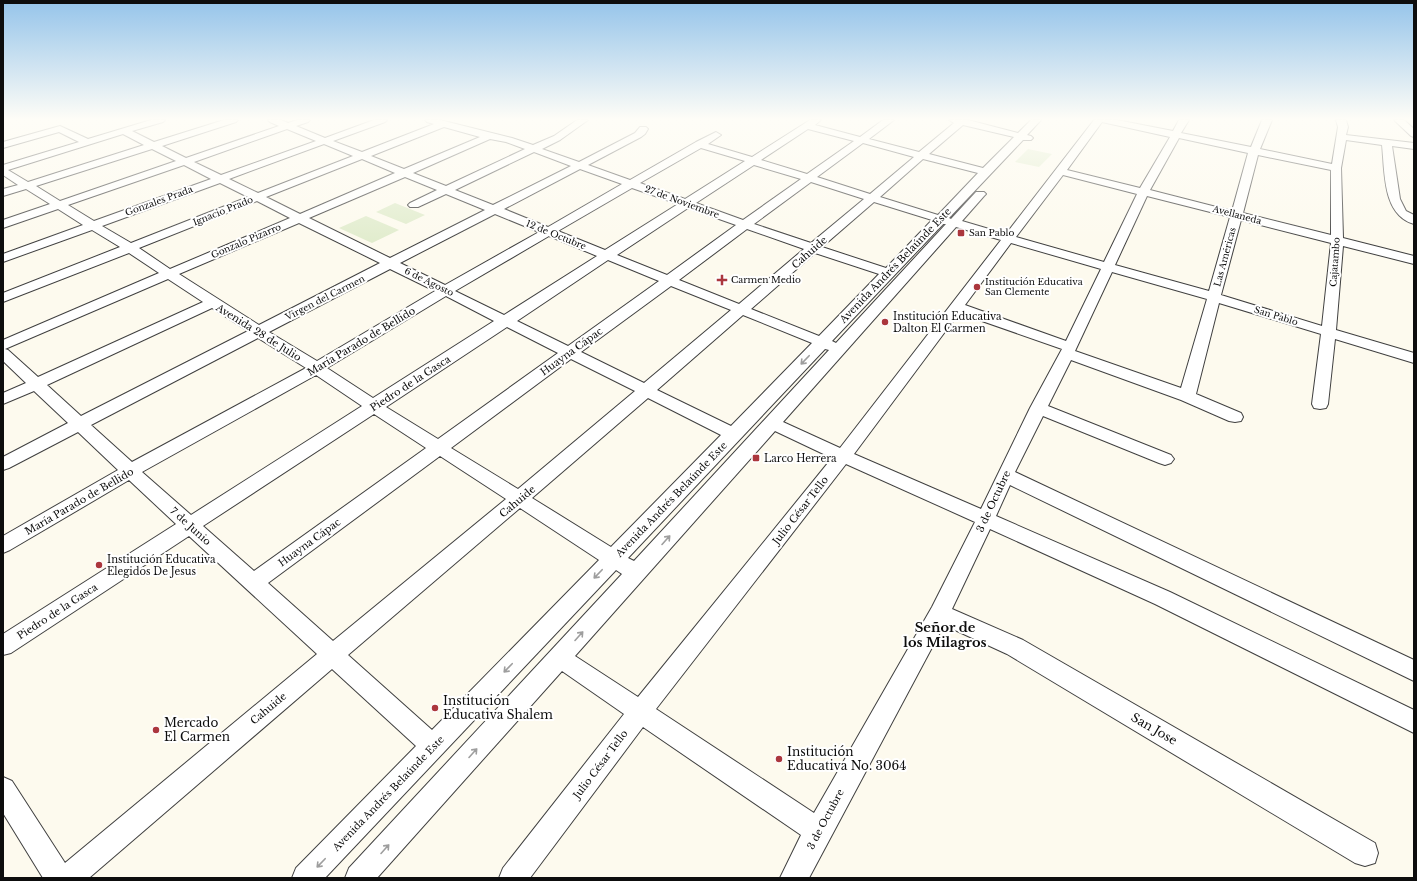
<svg xmlns="http://www.w3.org/2000/svg" width="1417" height="881" font-family="'Libre Baskerville',serif">
  <style>
    .pitch { fill: #e1eccd }
    .lines { fill: none; stroke-linecap: round; stroke-linejoin: round }
    .minor-casing { stroke: #404040; stroke-width: 2 }
    .minor { fill: #fff; fill-rule: evenodd }
    .oneway { stroke: #9e9e9e }
    .poi-dot { fill: #ab363d; stroke: #fff; stroke-width: 1.5 }
    .labels { text-anchor: middle; stroke-width: 4; stroke-linejoin: round; paint-order: stroke }
    .far-street-label { font-size: 9px; fill: #0d0d0d; stroke: #fff }
    .far-poi-label { font-size: 9px; fill: #0d0d0d; stroke: #fff; text-anchor: start }
    .street-label { font-size: 10px; fill: #0d0d0d; stroke: #fff }
    .poi-label { font-size: 10px; fill: #0d0d0d; stroke: #fff; text-anchor: start }
    .near-poi-label { font-size: 12px; fill: #0d0d0d; stroke: #fff; text-anchor: start }
    .near-street-label { font-size: 12px; fill: #0d0d0d; stroke: #fff }
    .near-neighbourhood-label { font-size: 13px; font-weight: bold; fill: #0d0d0d; stroke: #fff }
  </style>
  <rect width="100%" height="100%" fill="#fdfaee"/>
  <g class="pitch">
    <path d="M1028 149 1052 154 1039 167 1015 162Z"/>
    <path d="M395 203 425 215 406 224 376 212Z"/>
    <path d="M366 216 399 230 372 243 339 228Z"/>
  </g>
  <g class="lines">
    <g class="minor-casing">
      <g id="minor">
        <path d="M151 120H165L163 122 132 131 154 142 224 120H238L236 122 162 146 186 158 279 126 270 122 268 120H281L288 123 297 120H310L308 122 296 126 325 138 374 120H387L385 122 333 141 362 152 434 124 427 122 425 120H440L512 138 533 145 554 136 577 120H588L560 140 542 149 579 162 635 133 640 127H646L648 129 645 134 641 137 588 165 630 180 696 142 716 132 721 135 708 144 752 157 810 120H821L815 125 860 137 883 120H894L869 139 919 152 954 123 949 120H968L1018 133 1031 120H1041L1027 135 1031 136 1033 138 1031 140H1023L949 218 951 219 976 192H984L986 194 984 196 962 221 1006 234 1094 120H1117L1173 131 1179 120H1189L1181 133 1251 147 1262 120H1272L1260 149 1332 164 1338 127 1336 120H1346L1348 127 1346 135 1414 143V149L1392 146 1400 199 1406 211 1414 215V224C1382 215 1385 171 1382 145L1346 140 1341 168 1343 238 1414 256V264L1343 246 1336 330 1414 353V363L1335 339 1328 404 1326 408 1320 409 1314 408 1312 404 1321 334 1219 303 1196 394 1241 413 1243 417 1241 421 1235 422 1229 421 1181 400 1071 360 1048 406 1171 455 1174 459 1171 463 1165 465 1159 463 1043 416 1015 472 1414 660V681L1010 485 996 516 1170 592 1414 710V733L1155 604 990 529 952 609 1023 640 1375 843 1378 853 1375 863 1365 866 1355 863 1007 654 944 625 809 878H780L801 835 643 727 530 878H499L503 868 624 714 562 671 377 878H345L349 868 622 574 616 570 325 878H292L296 868 416 746 332 669 89 878H43L3 813V777L12 781 65 863 317 654 189 536 11 653 3 655V634L176 524 129 480 10 550 3 553V536L118 470 78 432 9 468 3 470V457L68 423 34 391 3 404V393L26 383 3 361V340L159 273 129 253 3 302V293L120 247 92 230 3 262V254L83 225 58 209 3 228V220L50 204 26 189 3 196V189L18 185 3 175V165L79 142 59 132 3 148V142L60 126 88 139ZM1102 122 1170 137 1140 188 1067 170ZM963 125 1014 137 983 168 929 154ZM444 127 480 137 404 169 371 156ZM287 129 316 141 221 175 194 162ZM808 129 854 141 807 174 761 160ZM123 134 144 145 28 182 8 170ZM1179 138 1248 153 1232 211 1150 190ZM490 139 506 142 525 149 446 186 413 173ZM863 143 914 157 870 194 817 177ZM324 144 353 156 258 193 229 179ZM701 148 745 161 685 199 640 183ZM152 149 176 161 60 201 36 186ZM534 152 571 166 493 205 455 190ZM1258 155 1331 170V235L1243 213ZM362 159 395 173 300 214 266 197ZM923 159 978 173 938 215 880 197ZM184 165 211 179 94 221 68 205ZM754 165 801 179 743 220 696 203ZM580 169 622 184 548 227 504 209ZM1063 175 1137 194 1104 262 1016 237ZM405 177 437 190 410 203 408 205 410 207H418L446 194 485 210 390 258 309 218ZM811 182 864 199 811 243 754 224ZM220 183 248 197 131 243 102 226ZM632 188 678 204 605 250 558 231ZM1147 196 1230 217 1209 291 1115 265ZM257 201 290 218 170 269 139 248ZM874 202 932 220 886 268 822 247ZM688 208 736 225 667 275 617 255ZM495 214 539 232 445 285 400 263ZM1241 220 1331 243 1322 326 1221 295ZM299 223 380 263 259 325 179 274ZM943 224H946L836 343 832 341ZM956 227 1001 240 840 448 783 422ZM747 229 804 249 739 304 679 280ZM549 236 597 256 504 315 455 291ZM1011 243 1101 269 1066 341 965 305ZM815 253 879 274 819 336 751 309ZM608 260 659 281 568 346 517 321ZM390 269 435 291 317 361 269 332ZM1112 272 1207 299 1181 388 1075 351ZM168 279 203 302 38 377 8 350 5 349ZM671 286 731 310 644 383 581 352ZM446 296 494 321 373 398 327 368ZM212 308 248 331 81 416 47 385ZM959 313 1062 349 1030 408 981 509 854 454ZM743 315 812 343 731 426 657 390ZM507 327 558 353 438 439 386 407ZM258 338 306 368 132 462 91 425ZM825 349 829 350 634 561 628 558ZM571 359 635 391 518 489 451 448ZM316 375 362 406 191 515 142 472ZM648 398 721 435 611 547 532 498ZM374 414 426 448 254 571 203 526ZM775 431 832 458 638 697 575 656ZM440 456 506 499 333 641 268 583ZM846 464 975 522 932 607 814 813 656 709ZM520 508 599 560 432 730 348 655Z"/>
        <path d="M1394 120H1404L1414 129V137L1411 136Z"/>
      </g>
    </g>
    <use href="#minor" class="minor"/>
  </g>
  <defs><path id="oneway-shaft" d="M-6 0H5M1.5-3L5.5 0L1.5 3" fill="none" stroke-width="1.6" stroke-linecap="round" stroke-linejoin="round"/></defs>
  <g class="oneway">
    <use href="#oneway-shaft" transform="translate(805 360) rotate(134)"/>
    <use href="#oneway-shaft" transform="translate(666 540) rotate(-48)"/>
    <use href="#oneway-shaft" transform="translate(598 574) rotate(134)"/>
    <use href="#oneway-shaft" transform="translate(579 636) rotate(-48)"/>
    <use href="#oneway-shaft" transform="translate(508 668) rotate(134)"/>
    <use href="#oneway-shaft" transform="translate(473 753) rotate(-48)"/>
    <use href="#oneway-shaft" transform="translate(385 849) rotate(-48)"/>
    <use href="#oneway-shaft" transform="translate(321 863) rotate(134)"/>
  </g>
  <linearGradient id="sky" x2="0" y2="1"><stop stop-color="#95c4ea"/><stop offset="0.49" stop-color="#fefdf7"/><stop offset="1" stop-color="#fefdf7" stop-opacity="0"/></linearGradient>
  <rect width="1417" height="243" fill="url(#sky)"/>
  <g class="poi-dot">
    <rect x="957" y="229" width="8" height="8" rx="2"/>
    <path d="M720 274h4v4h4v4h-4v4h-4v-4h-4v-4h4z"/>
    <circle cx="977" cy="287" r="4"/>
    <circle cx="885" cy="322" r="4"/>
    <rect x="752" y="454" width="8" height="8" rx="2"/>
    <circle cx="99" cy="565" r="4"/>
    <circle cx="435" cy="708" r="4"/>
    <circle cx="156" cy="730" r="4"/>
    <circle cx="779" cy="759" r="4"/>
  </g>
  <g class="labels">
    <g class="far-street-label">
      <text transform="translate(159 201) rotate(-20)" y="3">Gonzales Prada</text>
      <text transform="translate(682 202) rotate(20)" y="3">27 de Noviembre</text>
      <text transform="translate(223 211) rotate(-22)" y="3">Ignacio Prado</text>
      <text transform="translate(1237 215) rotate(15)" y="3">Avellaneda</text>
      <text transform="translate(556 235) rotate(22)" y="3">12 de Octubre</text>
      <text transform="translate(246 241) rotate(-23)" y="3">Gonzalo Pizarro</text>
      <text transform="translate(1225 257) rotate(-75)" y="3">Las Américas</text>
      <text transform="translate(1335 262) rotate(-86)" y="3">Cajatambo</text>
      <text transform="translate(429 282) rotate(26)" y="3">6 de Agosto</text>
      <text transform="translate(325 298) rotate(-27)" y="3">Virgen del Carmen</text>
      <text transform="translate(1276 316) rotate(17)" y="3">San Pablo</text>
    </g>
    <g class="far-poi-label">
      <text x="969" y="236">San Pablo</text>
      <text x="731" y="283">Carmen Medio</text>
      <text x="985" y="285">Institución Educativa<tspan x="985" dy="10">San Clemente</tspan></text>
    </g>
    <g class="street-label">
      <text transform="translate(809 252) rotate(-41)" y="4">Cahuide</text>
      <text transform="translate(895 265) rotate(-46)" y="4">Avenida Andrés Belaúnde Este</text>
      <text transform="translate(259 332) rotate(32)" y="4">Avenida 28 de Julio</text>
      <text transform="translate(361 341) rotate(-31)" y="4">María Parado de Bellido</text>
      <text transform="translate(571 351) rotate(-36)" y="4">Huayna Cápac</text>
      <text transform="translate(410 383) rotate(-33)" y="4">Piedro de la Gasca</text>
      <text transform="translate(671 499) rotate(-46)" y="4">Avenida Andrés Belaúnde Este</text>
      <text transform="translate(79 501) rotate(-30)" y="4">María Parado de Bellido</text>
      <text transform="translate(517 501) rotate(-40)" y="4">Cahuide</text>
      <text transform="translate(993 501) rotate(-65)" y="4">3 de Octubre</text>
      <text transform="translate(800 510) rotate(-52)" y="4">Julio César Tello</text>
      <text transform="translate(191 526) rotate(42)" y="4">7 de Junio</text>
      <text transform="translate(309 542) rotate(-36)" y="4">Huayna Cápac</text>
      <text transform="translate(57 611) rotate(-33)" y="4">Piedro de la Gasca</text>
      <text transform="translate(268 708) rotate(-40)" y="4">Cahuide</text>
      <text transform="translate(600 764) rotate(-53)" y="4">Julio César Tello</text>
      <text transform="translate(388 793) rotate(-46)" y="4">Avenida Andrés Belaúnde Este</text>
      <text transform="translate(825 819) rotate(-62)" y="4">3 de Octubre</text>
    </g>
    <g class="poi-label">
      <text x="893" y="320">Institución Educativa<tspan x="893" dy="12">Dalton El Carmen</tspan></text>
      <text x="764" y="462">Larco Herrera</text>
      <text x="107" y="563">Institución Educativa<tspan x="107" dy="12">Elegidos De Jesus</tspan></text>
    </g>
    <g class="near-poi-label">
      <text x="443" y="705">Institución<tspan x="443" dy="14">Educativa Shalem</tspan></text>
      <text x="164" y="727">Mercado<tspan x="164" dy="14">El Carmen</tspan></text>
      <text x="787" y="756">Institución<tspan x="787" dy="14">Educativa No. 3064</tspan></text>
    </g>
    <g class="near-street-label">
      <text transform="translate(1154 729) rotate(30)" y="4">San Jose</text>
    </g>
    <g class="near-neighbourhood-label">
      <text x="945" y="632">Señor de<tspan x="945" dy="15">los Milagros</tspan></text>
    </g>
  </g>
  <rect width="1417" height="881" fill="none" stroke="#0d0d0d" stroke-width="8"/>
</svg>
